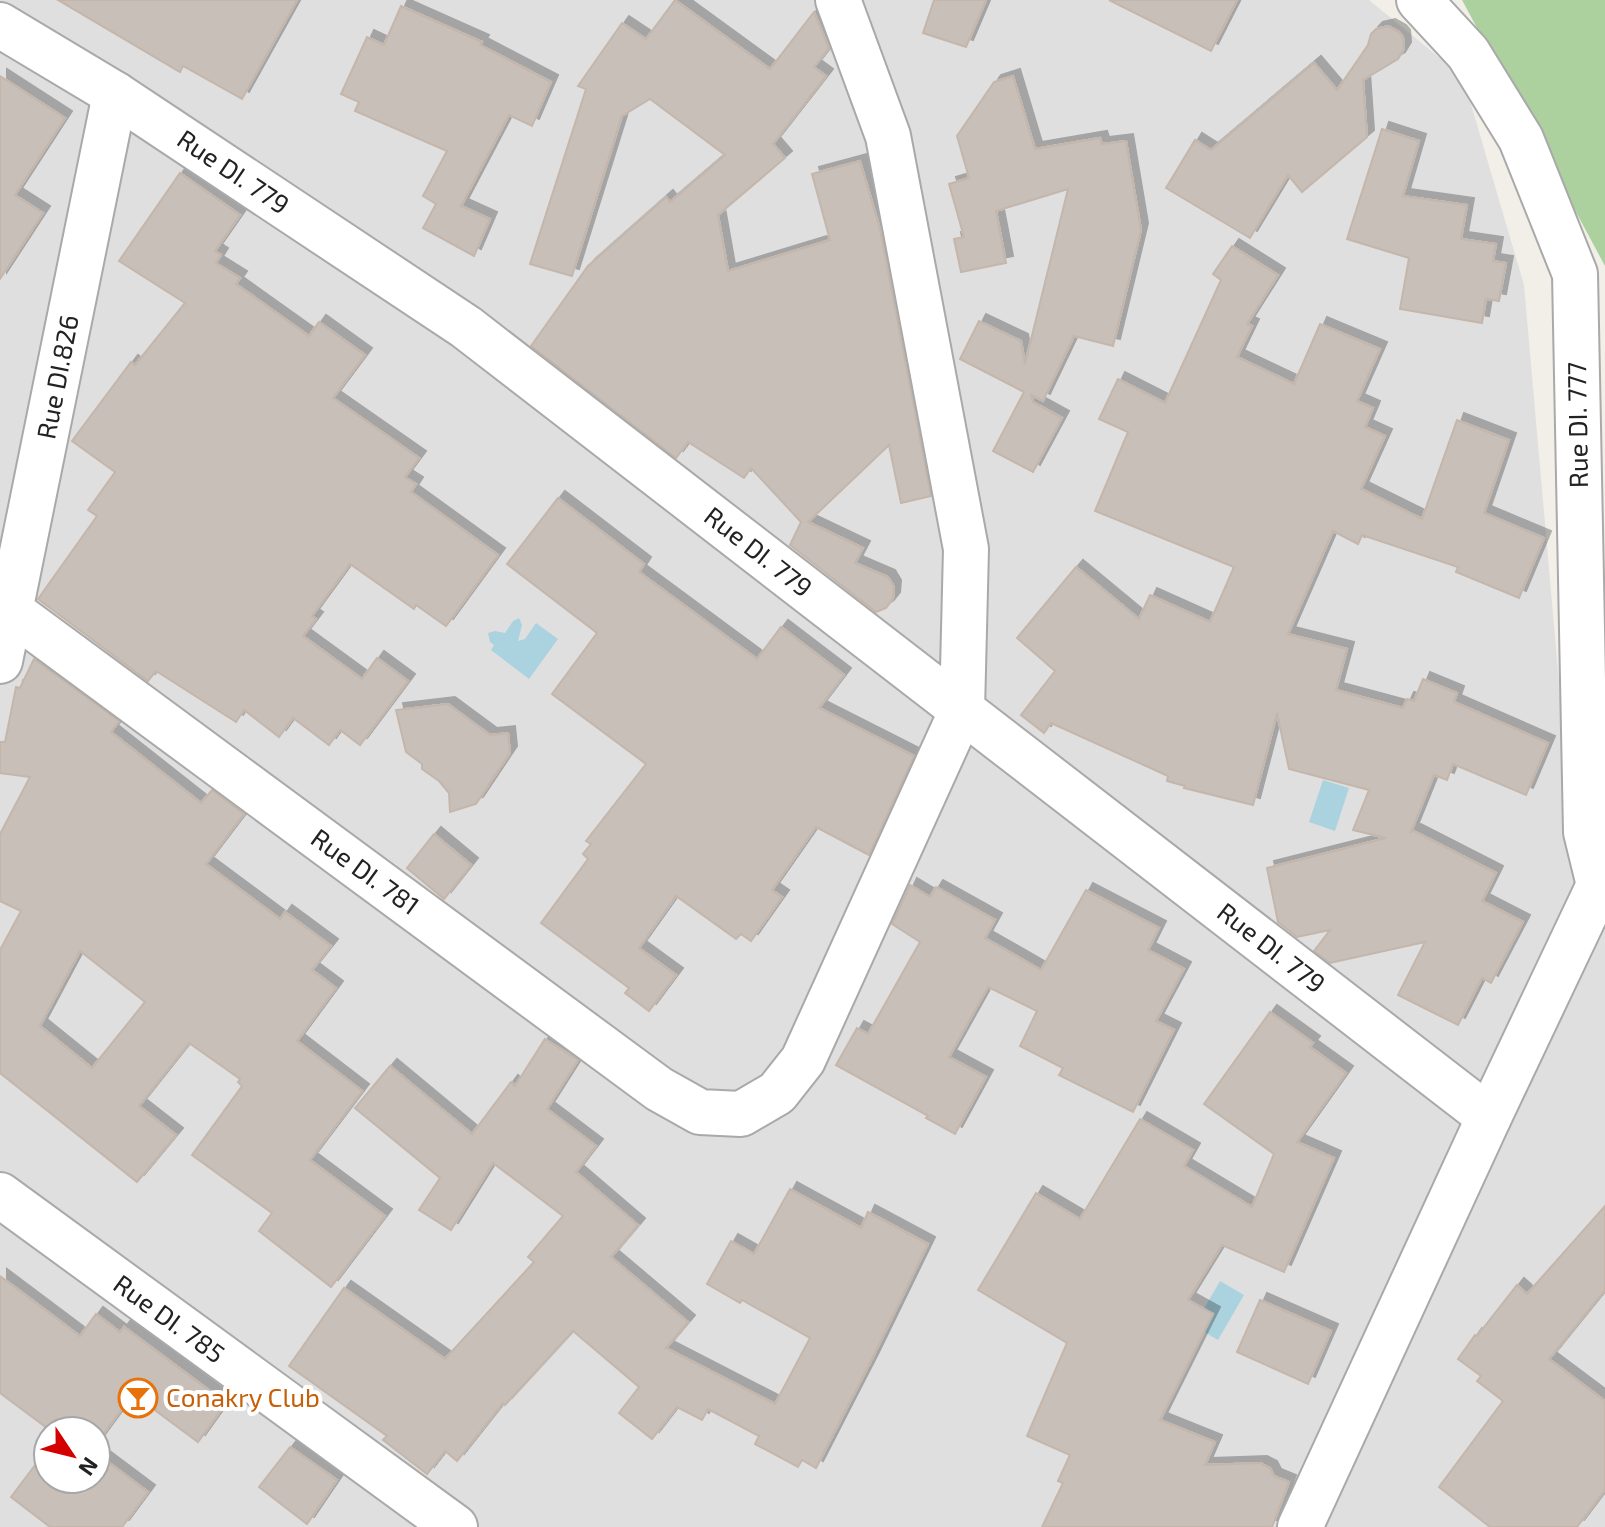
<svg xmlns="http://www.w3.org/2000/svg" width="1605" height="1527" font-family="'Exo 2',sans-serif">
  <style>
    .residential { fill: #e0dfdf; fill-rule: evenodd }
    .forest { fill: #add19e }
    .water { fill: #aad3df }
    .building { fill: #c7bfb8; stroke: #c4b6ab; stroke-width: 2; fill-rule: evenodd; filter: url(#shadow) }
    .lines { fill: none; stroke-linecap: round; stroke-linejoin: round }
    .minor-casing { stroke: #a9a9a9; stroke-width: 48 }
    .tertiary-casing { stroke: #a9a9a9; stroke-width: 48 }
    .minor { stroke: #fff; stroke-width: 44 }
    .tertiary { stroke: #fff; stroke-width: 44 }
    .labels { text-anchor: middle; stroke-width: 8; stroke-linejoin: round; paint-order: stroke }
    .street-label { font-size: 26px; fill: #222; stroke: #fff }
    .food-label { font-size: 26px; fill: #c56008; stroke: #fff; text-anchor: start }
  </style>
  <defs>
    <filter id="shadow"><feDropShadow dx="7" dy="-7" stdDeviation="0" flood-color="#0004"/></filter>
  </defs>
  <rect width="100%" height="100%" fill="#f2efe9"/>
  <path class="residential" d="M0 0H1369L1463 77 1524 285 1577 887 1605 906V1527H0ZM48 1431H96V1479H48Z"/>
  <path class="forest" d="M1462 0H1605V266Z"/>
  <g class="water">
    <path d="M519 618 522 625 518 641 525 639 536 623 558 639 529 679 491 650 494 645 490 642 488 633 495 631 505 633 513 621Z"/>
    <path d="M1323 780 1349 788 1335 831 1309 822Z"/>
    <path d="M1220 1281 1244 1295 1218 1340 1194 1326Z"/>
  </g>
  <g class="building">
    <path d="M58 0H297L242 99 183 66 180 72Z"/>
    <path d="M675 0 770 69 814 12 829 48 814 67 826 76 773 144 785 158 718 215 728 271 830 240 812 174 860 161 880 229 931 496 901 503 889 445 808 522 863 548 855 563 888 577 894 587 893 599 886 608 876 612 790 545 801 522 751 468 744 478 688 442 676 458 531 346 588 266 666 197 670 202 725 155 650 99 622 116 572 276 530 264 586 89 578 86 622 23 646 39Z"/>
    <path d="M934 0H986L966 47 923 33Z"/>
    <path d="M1109 0H1237L1211 51Z"/>
    <path d="M401 6 482 42 480 45 551 82 532 126 509 115 461 206 490 219 474 256 423 228 436 204 423 196 447 151 355 111 359 102 341 94 367 37 384 45Z"/>
    <path d="M1388 26 1399 32 1403 37 1404 49 1398 59 1363 80 1367 137 1302 192 1288 175 1250 238 1166 188 1195 140 1211 150 1314 63 1337 90 1368 45 1371 34 1376 29Z"/>
    <path d="M0 76 65 118 15 195 43 213 0 279Z"/>
    <path d="M1013 76 1035 149 1100 138 1102 144 1126 141 1141 230 1113 346 1074 336 1043 401 1031 395 1033 402 1062 418 1033 472 993 451 1024 392 960 359 979 321 1021 341 1025 364 1068 189 996 211 1006 263 961 272 954 239 964 237 949 184 969 178 957 136 994 82Z"/>
    <path d="M1382 129 1419 141 1403 196 1467 205 1461 239 1496 244 1493 261 1506 263 1499 301 1486 299 1482 323 1400 309 1409 258 1347 239Z"/>
    <path d="M180 173 240 215 215 251 221 255 216 263 240 278 236 284 309 336 319 322 365 355 333 398 419 458 405 477 416 484 411 492 498 555 446 626 416 605 414 609 350 564 312 616 316 619 303 636 362 679 377 658 408 681 360 745 340 730 329 745 293 718 279 737 244 710 236 722 156 671 148 681 38 599 97 516 88 510 115 472 72 441 131 362 135 365 185 303 119 261Z"/>
    <path d="M1232 246 1278 275 1247 324 1252 326 1237 357 1294 384 1320 324 1380 349 1357 401 1373 408 1365 427 1385 436 1361 489 1422 519 1457 420 1509 440 1484 513 1544 538 1519 598 1456 572 1458 567 1362 535 1358 544 1333 531 1288 634 1347 649 1336 690 1403 708 1407 699 1414 701 1423 679 1457 693 1454 702 1548 743 1526 795 1453 764 1447 780 1434 775 1411 832 1414 831 1496 873 1482 901 1523 922 1491 983 1482 978 1458 1025 1398 995 1425 942 1330 963 1314 951 1330 930 1297 937 1278 922 1267 868 1386 838 1353 830 1369 790 1289 769 1277 713 1253 805 1184 788 1185 786 1167 781 1168 776 1051 723 1044 733 1021 715 1055 671 1017 638 1076 567 1139 619 1150 595 1210 622 1234 567 1095 511 1128 432 1099 419 1118 379 1165 403 1221 280 1213 274Z"/>
    <path d="M558 498 644 564 639 572 757 659 781 627 844 675 819 708 914 756 869 855 816 827 772 890 782 897 751 941 741 934 736 939 676 896 639 948 676 975 649 1011 625 993 629 988 541 923 588 859 583 854 591 844 586 841 646 764 552 694 597 633 507 564Z"/>
    <path d="M34 659 119 721 111 732 201 803 212 790 244 814 206 864 280 919 285 912 331 946 312 970 336 988 297 1041 362 1091 310 1160 385 1216 331 1287 259 1231 272 1213 192 1155 242 1086 238 1082 240 1079 189 1043 139 1106 176 1135 137 1182 0 1073V950L21 911 0 901V834L30 777 0 773V742H5L16 687 20 688ZM80 951 145 1002 92 1068 40 1026Z"/>
    <path d="M448 704 490 735 508 733 510 753 476 804 450 812 449 793 439 781 422 769V764L406 752 396 710Z"/>
    <path d="M434 834 471 865 444 899 407 868Z"/>
    <path d="M910 885 930 897 936 887 995 920 985 938 1041 970 1086 890 1159 928 1148 950 1184 969 1156 1021 1174 1030 1133 1112 1059 1075 1063 1068 1020 1046 1037 1011 988 987 949 1057 986 1077 955 1134 926 1118 928 1116 836 1065 857 1028 868 1034 920 942 892 924Z"/>
    <path d="M1270 1012 1313 1043 1310 1047 1346 1073 1297 1142 1334 1158 1284 1272 1222 1245 1188 1300 1213 1314 1160 1420 1215 1442 1205 1465 1260 1463 1270 1468 1274 1476 1289 1482 1272 1527H1042L1063 1483 1058 1481 1070 1455 1027 1436 1067 1343 978 1290 1036 1193 1080 1219 1140 1119 1193 1150 1184 1166 1252 1207 1274 1154 1204 1104Z"/>
    <path d="M545 1039 578 1060 547 1109 596 1146 576 1172 638 1225 611 1257 688 1322 666 1348 775 1404 810 1338 742 1300 740 1303 707 1284 731 1241 754 1254 790 1189 861 1228 868 1212 928 1244 871 1361 816 1468 802 1460 798 1467 755 1444 759 1436 708 1409 702 1420 677 1407 652 1439 619 1413 639 1387 573 1331 505 1405 503 1403 457 1461 445 1451 427 1474 383 1440 387 1436 289 1366 344 1288 445 1359 534 1262 528 1257 563 1216 493 1163 451 1230 419 1210 440 1178 355 1108 390 1066 472 1134 511 1082 515 1086Z"/>
    <path d="M1605 1206V1290L1549 1359 1605 1401V1490L1577 1527H1490L1439 1487 1503 1401 1477 1381 1481 1376 1458 1359 1475 1335 1477 1336 1517 1285 1527 1294Z"/>
    <path d="M0 1276 80 1336 96 1314 120 1332 124 1327 226 1403 198 1442 133 1394 96 1444V1431H51L0 1393Z"/>
    <path d="M1260 1300 1331 1331 1308 1384 1237 1352Z"/>
    <path d="M290 1447 337 1480 307 1524 259 1487Z"/>
    <path d="M48 1448V1479H96V1453L148 1492 122 1527H50L11 1497Z"/>
  </g>
  <g class="lines">
    <g class="minor-casing">
      <g id="minor">
        <path d="M0 25 115 94 466 327 1489 1117"/>
        <path d="M0 603 659 1089 700 1112 741 1114 777 1093 803 1060 962 710 966 549 888 136 838 0"/>
        <path d="M0 661 115 94"/>
        <path d="M0 1195 455 1527"/>
        <path d="M1300 1527 1489 1117 1599 885"/>
      </g>
    </g>
    <g class="tertiary-casing">
      <path id="tertiary" d="M1419 0 1468 53 1521 139 1575 274 1586 832 1599 885 1605 891"/>
    </g>
    <use href="#minor" class="minor"/>
    <use href="#tertiary" class="tertiary"/>
  </g>
  <defs>
    <g id="bar-ring" transform="scale(2)"><circle r="9.5" fill="#fff" stroke="#e8710a" stroke-width="1.5"/><path d="M-6-5H6L.8 .8V4.5H3.5V6h-7V4.5H-.8V.8Z" fill="#e8710a"/></g>
  </defs>
  <g fill-rule="evenodd">
    <use href="#bar-ring" x="138" y="1398"/>
  </g>
  <g class="labels">
    <g class="street-label">
      <text transform="translate(233 172) rotate(34)" y="9">Rue DI. 779</text>
      <text transform="translate(58 377) rotate(-79)" y="9">Rue DI.826</text>
      <text transform="translate(1578 425) rotate(-91)" y="9">Rue DI. 777</text>
      <text transform="translate(758 552) rotate(38)" y="9">Rue DI. 779</text>
      <text transform="translate(365 872) rotate(36)" y="9">Rue DI. 781</text>
      <text transform="translate(1271 948) rotate(38)" y="9">Rue DI. 779</text>
      <text transform="translate(169 1319) rotate(36)" y="9">Rue DI. 785</text>
    </g>
    <g class="food-label">
      <text x="166" y="1407">Conakry Club</text>
    </g>
  </g>
  <g transform="translate(72 1455) rotate(125)"><circle r="38" fill="#ffffff" stroke="#a7a7a7" stroke-width="2"/>
  <path d="M0-6L14 30L0 20L-14 30Z" fill="#d40000"/>
  <text y="-12" font-size="22" font-weight="bold" text-anchor="middle" fill="#222222">N</text>
  </g>
</svg>
